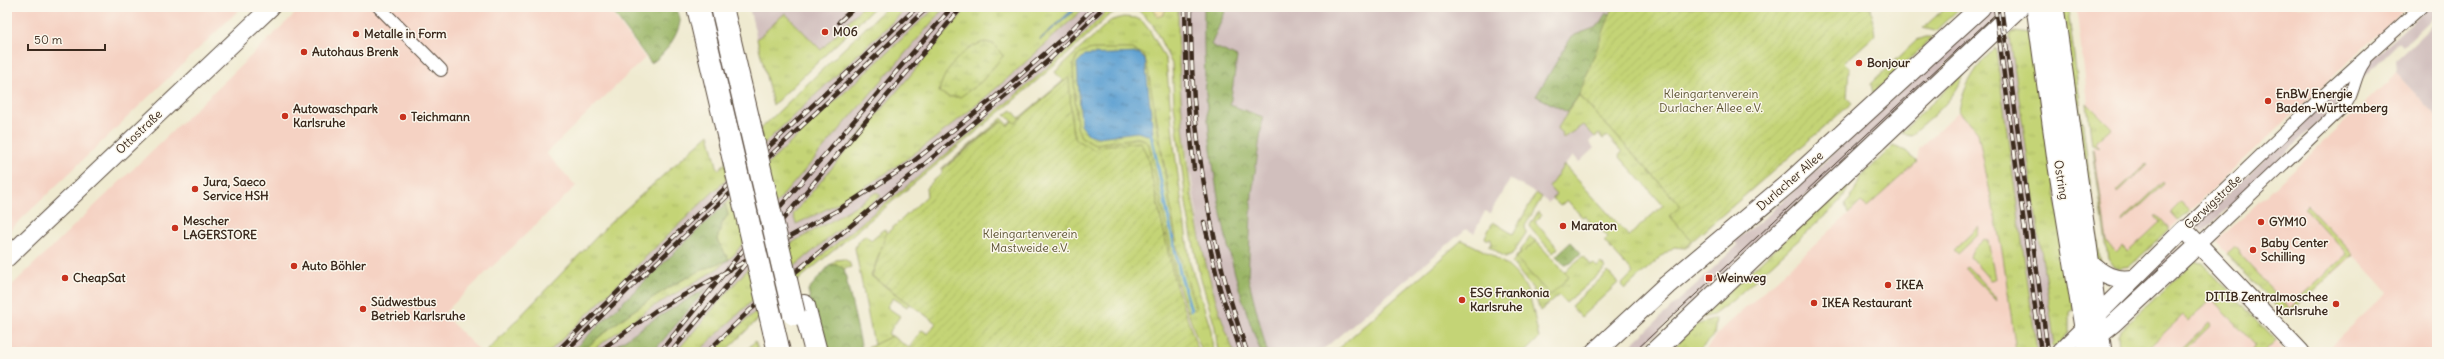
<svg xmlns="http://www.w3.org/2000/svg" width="2444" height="359" font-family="Delius,sans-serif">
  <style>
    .built { fill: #f5d2c3 }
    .industrial { fill: #d1bfbd }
    .grass { fill: url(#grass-tufts); stroke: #807f4a }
    .forest { fill: url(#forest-crowns); stroke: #6b7042 }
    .wetland { fill: url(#wetland-marsh); stroke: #807f4a }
    .sand { fill: url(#sand-dots); stroke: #94825e }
    .park { fill: #c4d476; stroke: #807f4a }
    .garden { fill: url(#garden-furrows); stroke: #807f4a }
    .water { fill: url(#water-ripples); stroke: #4c6678 }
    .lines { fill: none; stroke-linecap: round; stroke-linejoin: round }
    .stream { stroke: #5ea1d2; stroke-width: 3 }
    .street-casing { stroke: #564739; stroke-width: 14 }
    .secondary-casing { stroke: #564739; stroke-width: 19 }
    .primary-casing { stroke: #564739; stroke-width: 21 }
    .highway-casing { stroke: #564739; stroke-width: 24 }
    .street { stroke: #fff; stroke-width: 12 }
    .secondary { stroke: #fff; stroke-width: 17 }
    .primary { stroke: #fff; stroke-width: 19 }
    .highway { stroke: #fff; stroke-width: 22 }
    .tram { stroke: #3b2a1e; stroke-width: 1 }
    .rail-casing { stroke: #3b2a1e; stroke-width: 4.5 }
    .rail { stroke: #fbf7ec; stroke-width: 3; stroke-dasharray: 9; stroke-linecap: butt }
    .highway-bridge-casing { stroke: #564739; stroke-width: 24; stroke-linecap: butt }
    .highway-bridge { stroke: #fff; stroke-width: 22 }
    .poi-dot { fill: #c8321e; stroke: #fbf7ec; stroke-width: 1.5 }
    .labels { text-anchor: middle; stroke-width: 3; stroke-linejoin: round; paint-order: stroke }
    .poi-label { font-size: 12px; font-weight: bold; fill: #3b2a1e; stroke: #fbf7ec; text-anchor: start }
    .park-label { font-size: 12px; fill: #5d5434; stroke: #fbf7ec }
    .street-label { font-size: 12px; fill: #3b2a1e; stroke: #fbf7ec }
  </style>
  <defs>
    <pattern id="grass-tufts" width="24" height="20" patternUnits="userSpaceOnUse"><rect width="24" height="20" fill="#c4d476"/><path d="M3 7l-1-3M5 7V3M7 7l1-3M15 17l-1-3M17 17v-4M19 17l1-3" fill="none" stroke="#a9b666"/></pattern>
    <pattern id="forest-crowns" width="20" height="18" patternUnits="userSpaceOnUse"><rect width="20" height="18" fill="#9bb667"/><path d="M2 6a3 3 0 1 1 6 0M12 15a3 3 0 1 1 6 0" fill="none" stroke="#809454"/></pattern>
    <pattern id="wetland-marsh" width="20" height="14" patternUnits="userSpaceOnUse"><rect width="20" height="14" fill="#c4d476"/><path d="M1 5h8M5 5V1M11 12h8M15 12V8" fill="none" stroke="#a9b666"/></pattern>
    <pattern id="sand-dots" width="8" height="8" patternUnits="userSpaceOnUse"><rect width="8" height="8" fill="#eeda9e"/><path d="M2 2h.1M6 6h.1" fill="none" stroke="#cdbb88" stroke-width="1.8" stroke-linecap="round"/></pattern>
    <pattern id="garden-furrows" width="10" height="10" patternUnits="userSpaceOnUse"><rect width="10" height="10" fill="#c4d476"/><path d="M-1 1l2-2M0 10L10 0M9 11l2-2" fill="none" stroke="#a9b666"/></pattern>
    <pattern id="water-ripples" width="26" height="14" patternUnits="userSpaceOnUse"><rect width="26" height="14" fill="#5ea1d2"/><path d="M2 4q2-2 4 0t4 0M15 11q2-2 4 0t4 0" fill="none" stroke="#4f83aa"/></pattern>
  </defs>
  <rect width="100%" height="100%" fill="#fbf7ec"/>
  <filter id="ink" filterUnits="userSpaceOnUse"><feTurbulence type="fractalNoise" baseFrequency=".025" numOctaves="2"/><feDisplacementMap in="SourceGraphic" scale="8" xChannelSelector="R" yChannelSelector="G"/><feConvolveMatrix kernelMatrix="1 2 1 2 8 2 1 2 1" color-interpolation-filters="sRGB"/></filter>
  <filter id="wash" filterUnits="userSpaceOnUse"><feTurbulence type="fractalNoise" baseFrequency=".012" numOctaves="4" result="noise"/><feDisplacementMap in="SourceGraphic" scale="16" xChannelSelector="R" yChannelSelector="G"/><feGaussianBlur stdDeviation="0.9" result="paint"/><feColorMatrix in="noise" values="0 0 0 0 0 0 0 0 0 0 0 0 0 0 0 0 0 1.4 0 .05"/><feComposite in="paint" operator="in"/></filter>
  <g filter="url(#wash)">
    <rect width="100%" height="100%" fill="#efead0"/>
    <g class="built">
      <path d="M7 7H242L7 233Z"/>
      <path d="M302 7H607L645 58 546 153 576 186 443 314 481 352H7V290Z"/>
      <path d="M2076 7H2407L2137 260 2126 268 2112 265 2107 253Z"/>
      <path d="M2397 73 2437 116V352H2324L2388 292 2354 255 2286 317 2216 242Z"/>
      <path d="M1959 111 1978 133 2003 256 2016 352H1704L1717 334 1862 202 1867 207 1917 162 1919 149Z"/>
      <path d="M2194 262 2203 263 2208 269 2286 352H2119L2118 335 2121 330Z"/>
    </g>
    <g class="industrial">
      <path d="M756 7H875L773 105 750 11Z"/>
      <path d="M908 7H936L725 204 571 352H549L670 233Z"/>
      <path d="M945 7H968L793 214 796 224 839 202 923 147 1037 51 1085 7H1110L1089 30 1055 61 940 159 813 262 738 327 713 352H698L749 304 881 194 877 192 833 220 750 266 676 352H653L706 289 650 322 607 352H590L650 309 717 269 734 255 749 235Z"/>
      <path d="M1178 7H1204V32L1225 229 1237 278 1261 352H1234L1211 286 1202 248 1184 132 1180 89Z"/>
      <path d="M1227 7H1613L1579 94 1603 139 1598 134 1589 142 1594 148 1579 162 1574 156 1564 165 1549 186 1557 195 1548 203 1542 197 1510 179 1490 213 1485 211 1474 233 1466 229 1320 352H1267L1248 277 1252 193 1263 117 1230 105 1237 57 1211 45Z"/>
      <path d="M1990 7H2008L1752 247 1636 352 1630 346 1738 245 1734 242 1769 214Z"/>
      <path d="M2430 7H2437V14L2403 46 2399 42 2360 81 2363 71 2372 59Z"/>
      <path d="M2437 21V116L2397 73 2396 60Z"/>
      <path d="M2010 37 2054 339 2052 344 2041 352H2037L1996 50Z"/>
      <path d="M2344 89 2346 91 2344 98 2204 231 2200 230 2197 223 2336 90Z"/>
      <path d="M2182 243 2186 246 2116 315 2114 306Z"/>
    </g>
    <g class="grass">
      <path d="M862 7H875L773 105 757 39 785 13 821 50Z"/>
      <path d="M887 7H908L670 233 549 352H486L609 224 709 134 718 170Z"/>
      <path d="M936 7H945L749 235 734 255 717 269 649 309 590 352H582C616 320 684 272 729 260L717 240 722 223 728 215 725 204Z"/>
      <path d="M968 7H1085C1002 86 901 177 796 224L793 214Z"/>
      <path d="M1110 7H1123L1108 16 1069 53 1006 107 804 275 724 352H713C767 297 828 251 887 202 925 172 962 141 999 109 1037 77 1076 45 1110 7Z"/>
      <path d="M1135 7H1153L1163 15 1167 7H1178C1178 123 1191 244 1234 352H1218L1215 327 1198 268 1187 210 1174 105 1172 64 1153 25Z"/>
      <path d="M1946 7H1961L1935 31 1923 28Z"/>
      <path d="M2059 7H2066L2068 9 2101 266 2096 260Z"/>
      <path d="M1123 17 1136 18 1142 21 1150 31 1166 60 1174 146 1190 263 1211 330 1213 352H1202L1187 311 1195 309 1177 247 1155 108 1077 57 1073 65 1077 126 1103 143 1137 138 1146 140 1152 149 1178 285 1175 283 1147 155 1140 147 1096 152 1076 140 1072 127 1015 123 1005 115 1012 110 1019 118 1063 81 1055 72 1110 21Z"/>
      <path d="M2015 32 2030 34 2074 309 2069 312V332L2056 347H2052L2054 339 2010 37V34Z"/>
      <path d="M1926 37H1931V39L1873 93 1871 84 1917 40Z"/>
      <path d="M1995 48 1996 50 2037 352H2016L2003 256 1978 133 1959 111C1963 86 1977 65 1995 48Z"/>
      <path d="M1964 72C1957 99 1931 117 1911 135L1901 133Z"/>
      <path d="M1579 95 1681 206 1670 216 1692 241 1686 248 1674 247 1659 258 1625 289 1621 285 1633 273 1604 241 1608 237 1595 223 1591 226 1588 223 1590 221 1585 216 1582 217 1567 200 1560 206 1552 198 1556 195 1549 187 1564 165 1629 236 1663 205 1619 156 1622 152 1607 136 1603 139 1599 134 1595 137 1583 125 1563 138 1562 133 1557 129Z"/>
      <path d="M2087 103 2112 128 2095 143 2100 148 2092 145Z"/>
      <path d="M1002 118 1009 125 1007 126 1001 121 941 169Z"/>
      <path d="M1893 146 1906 151 1917 162 1867 207 1861 202 1848 214 1845 204 1852 197 1860 178Z"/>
      <path d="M2093 149H2094L2107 242 2116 252 2122 246 2128 252 2160 222 2155 216H2158L2168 227V231L2130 266 2117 268 2112 265 2108 259Z"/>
      <path d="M2146 164 2147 165 2117 193V191Z"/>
      <path d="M1852 177 1846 192 1840 202 1733 300 1713 315 1700 318Z"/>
      <path d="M2163 182 2164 184 2123 222V220Z"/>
      <path d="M877 192 881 195 749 304 698 352H676L750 266 833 220Z"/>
      <path d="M1536 193 1542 197 1525 226 1526 233 1512 254 1505 257 1489 246 1492 244 1491 239H1486L1485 237 1493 222 1513 234Z"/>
      <path d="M2181 202 2190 211 2179 221 2171 212Z"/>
      <path d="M2307 205 2353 254 2286 317 2227 254 2235 246 2239 251 2238 253 2290 309 2301 299 2300 297 2347 254 2304 208Z"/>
      <path d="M1538 212 1541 216 1535 222 1558 248 1553 253 1531 229 1530 225Z"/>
      <path d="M1979 226 1978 235 1958 254 1954 250Z"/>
      <path d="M884 229 887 233 871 276 909 304 907 307 893 298 887 307 900 316 888 334 892 336 874 345 855 248 858 241 866 235 871 240Z"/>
      <path d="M1530 237 1536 241 1517 258 1569 277 1564 272 1583 256 1591 265 1593 263 1597 267 1601 263 1606 268 1566 303 1559 295 1540 311 1533 289 1512 263Z"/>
      <path d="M1984 239 1988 241 1995 279 1990 280 1970 257 1972 251Z"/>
      <path d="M844 259 849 262 851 267 844 269 838 265H830L836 260Z"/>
      <path d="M2194 262 2203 263 2208 269 2275 340 2263 352H2251L2255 345 2212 299 2188 320 2183 315 2144 352H2119L2118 335 2121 330Z"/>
      <path d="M1967 266 1996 297 1997 301 1965 268Z"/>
      <path d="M1716 319 1714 335 1697 352H1670L1696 325Z"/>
      <path d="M2209 323 2211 325 2183 352H2179Z"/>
      <path d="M755 341 759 352H745Z"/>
    </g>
    <g class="forest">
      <path d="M609 7H676C677 11 681 18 680 22 678 36 663 57 651 63Z"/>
      <path d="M1204 7H1227L1211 45 1237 57 1230 105 1263 117 1252 193 1248 277 1267 352H1261C1218 244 1202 123 1204 7Z"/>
      <path d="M1606 13 1611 14 1579 95 1567 112 1536 96 1572 36 1597 27Z"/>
      <path d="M725 204 728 215 722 223 717 240 729 260C684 272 616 320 582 352H571Z"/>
      <path d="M1571 242 1581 253 1571 263 1565 265 1556 256Z"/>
      <path d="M830 265H838L844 269 862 349 864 348 865 352H822L808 290Z"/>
      <path d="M707 288 653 352H607L650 322Z"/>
    </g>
    <g class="wetland">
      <path d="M985 42 994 44 1003 56 981 82 960 97H949L939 92C943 70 963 47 985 42Z"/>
      <path d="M1093 49H1132L1143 54 1147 64 1177 247 1196 309 1187 311 1178 285 1149 144 1143 139 1138 138 1095 144 1081 137 1077 127 1073 65C1078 54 1082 51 1093 49Z"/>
    </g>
    <path class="sand" d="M1167 7 1163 15 1157 17 1153 7Z"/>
    <g class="park">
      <path d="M1462 240C1487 252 1518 266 1528 293 1534 308 1535 323 1539 338L1525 352H1334Z"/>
      <path d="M1536 241 1569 277 1550 295 1516 258Z"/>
      <path d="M1608 272 1618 283 1581 317 1571 306Z"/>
    </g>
    <g class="garden">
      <path d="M1613 7H1871L1875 35 1844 63 1849 68 1847 98 1852 103 1692 241 1669 216 1681 206 1579 95Z"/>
      <path d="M1069 77 1072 127 1076 140 1096 151 1098 146 1140 142 1147 155 1175 283 1199 352H866L865 349 892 336 909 348 922 330 928 334 936 323 872 276 886 234 927 196 926 188 942 173V170L1002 121 1007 126 1013 121 1015 123Z"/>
    </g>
    <g class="water">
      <path d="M1075 7H1079L1040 40V39Z"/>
      <path d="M1139 53 1145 60 1153 132 1148 135 1137 132 1098 137 1088 134 1081 125 1077 63 1085 55Z"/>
    </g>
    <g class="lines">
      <path class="stream" d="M1151 134 1180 273 1191 310"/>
    </g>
  </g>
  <g filter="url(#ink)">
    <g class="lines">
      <g class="street-casing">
        <g id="street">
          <path d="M379 7 441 70"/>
          <path d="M2184 229 2324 95 2421 7"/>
          <path d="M2199 244 2342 108C2355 95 2353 76 2364 62"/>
        </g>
      </g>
      <g class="secondary-casing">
        <g id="secondary">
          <path d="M7 258 271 7"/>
          <path d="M2089 262C2102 274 2115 282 2134 278"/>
          <path d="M2090 342 2113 324 2199 244"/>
          <path d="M2060 352 2184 229 2301 352"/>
        </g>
      </g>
      <g class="primary-casing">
        <g id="primary">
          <path d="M2036 7 2058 167 2088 352"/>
          <path d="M2054 7 2102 352"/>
          <path d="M1595 352 1667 285 1790 182 1981 7"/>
          <path d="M1654 352 2019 7"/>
        </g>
      </g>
      <g class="highway-casing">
        <g id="highway">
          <path d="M804 306 816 352"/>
          <path d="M774 331 779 352"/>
        </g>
      </g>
      <use href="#street" class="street"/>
      <use href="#secondary" class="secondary"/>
      <use href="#primary" class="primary"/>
      <use href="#highway" class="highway"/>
      <path class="tram" d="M1634 352 2003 7"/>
      <g class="rail-casing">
        <g id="rail">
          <path d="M1185 7 1187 96 1194 169"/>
          <path d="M1191 7C1190 130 1207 235 1247 352"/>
          <path d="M1995 7 2041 352"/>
          <path d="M2001 7 2048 352"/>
          <path d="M839 22 855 7"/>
          <path d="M1204 222 1220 289 1241 352"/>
          <path d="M556 352 688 223 917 7"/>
          <path d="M565 352 635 283 928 7"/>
          <path d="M598 352 655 311 838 210 910 164 995 97 1065 36 1094 7"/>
          <path d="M660 352 753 238 952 7"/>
          <path d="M671 352 962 7"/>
          <path d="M707 352 749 311 1050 59 1104 7"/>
        </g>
      </g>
      <use href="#rail" class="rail"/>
      <g class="highway-bridge-casing">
        <g id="highway-bridge">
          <path d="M698 7 774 331"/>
          <path d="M722 7 794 314"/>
        </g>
      </g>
      <use href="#highway-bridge" class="highway-bridge"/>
    </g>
  </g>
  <g class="poi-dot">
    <circle cx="825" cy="32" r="4"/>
    <circle cx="356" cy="34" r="4"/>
    <circle cx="304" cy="52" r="4"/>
    <circle cx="1859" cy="63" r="4"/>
    <circle cx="2268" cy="101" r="4"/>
    <circle cx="285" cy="116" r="4"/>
    <circle cx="403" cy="117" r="4"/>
    <circle cx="195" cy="189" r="4"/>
    <circle cx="2261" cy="222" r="4"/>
    <circle cx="1563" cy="226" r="4"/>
    <circle cx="175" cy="228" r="4"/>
    <circle cx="2253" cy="250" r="4"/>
    <circle cx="294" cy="266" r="4"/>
    <circle cx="65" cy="278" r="4"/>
    <rect x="1705" y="274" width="8" height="8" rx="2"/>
    <circle cx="1888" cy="285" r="4"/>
    <circle cx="1462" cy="300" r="4"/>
    <circle cx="1814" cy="303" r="4"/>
    <circle cx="2336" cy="304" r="4"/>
    <circle cx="363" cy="309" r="4"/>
  </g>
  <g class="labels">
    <g class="poi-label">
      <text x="833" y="36">M06</text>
      <text x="364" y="38">Metalle in Form</text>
      <text x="312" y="56">Autohaus Brenk</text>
      <text x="1867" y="67">Bonjour</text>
      <text x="2276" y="98">EnBW Energie<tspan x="2276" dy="14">Baden-Württemberg</tspan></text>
      <text x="293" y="113">Autowaschpark<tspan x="293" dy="14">Karlsruhe</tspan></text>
      <text x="411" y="121">Teichmann</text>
      <text x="203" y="186">Jura, Saeco<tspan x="203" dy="14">Service HSH</tspan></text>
      <text x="183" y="225">Mescher<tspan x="183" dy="14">LAGERSTORE</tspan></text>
      <text x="2269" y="226">GYM10</text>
      <text x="1571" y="230">Maraton</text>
      <text x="2261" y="247">Baby Center<tspan x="2261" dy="14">Schilling</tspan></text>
      <text x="302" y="270">Auto Böhler</text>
      <text x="73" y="282">CheapSat</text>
      <text x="1717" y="282">Weinweg</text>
      <text x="1896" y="289">IKEA</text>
      <text x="1470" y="297">ESG Frankonia<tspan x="1470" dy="14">Karlsruhe</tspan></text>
      <text x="2328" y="301" text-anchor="end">DITIB Zentralmoschee<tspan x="2328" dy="14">Karlsruhe</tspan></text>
      <text x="371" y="306">Südwestbus<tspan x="371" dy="14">Betrieb Karlsruhe</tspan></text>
      <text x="1822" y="307">IKEA Restaurant</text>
    </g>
    <g class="park-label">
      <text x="1711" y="98">Kleingartenverein<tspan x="1711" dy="14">Durlacher Allee e.V.</tspan></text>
      <text x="1030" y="238">Kleingartenverein<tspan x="1030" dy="14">Mastweide e.V.</tspan></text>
    </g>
    <g class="street-label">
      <text transform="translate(139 132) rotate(-43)" y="4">Ottostraße</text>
      <text transform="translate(2061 180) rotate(81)" y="4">Ostring</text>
      <text transform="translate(1790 181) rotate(-41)" y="4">Durlacher Allee</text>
      <text transform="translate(2213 202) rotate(-43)" y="4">Gerwigstraße</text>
    </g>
  </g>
  <rect width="2444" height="359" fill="none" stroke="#fbf7ec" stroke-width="24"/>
  <path d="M28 44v6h77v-6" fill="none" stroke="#3b2a1e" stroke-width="2"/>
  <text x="34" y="44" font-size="12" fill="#3b2a1e" stroke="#fbf7ec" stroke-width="3" paint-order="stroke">50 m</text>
</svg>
